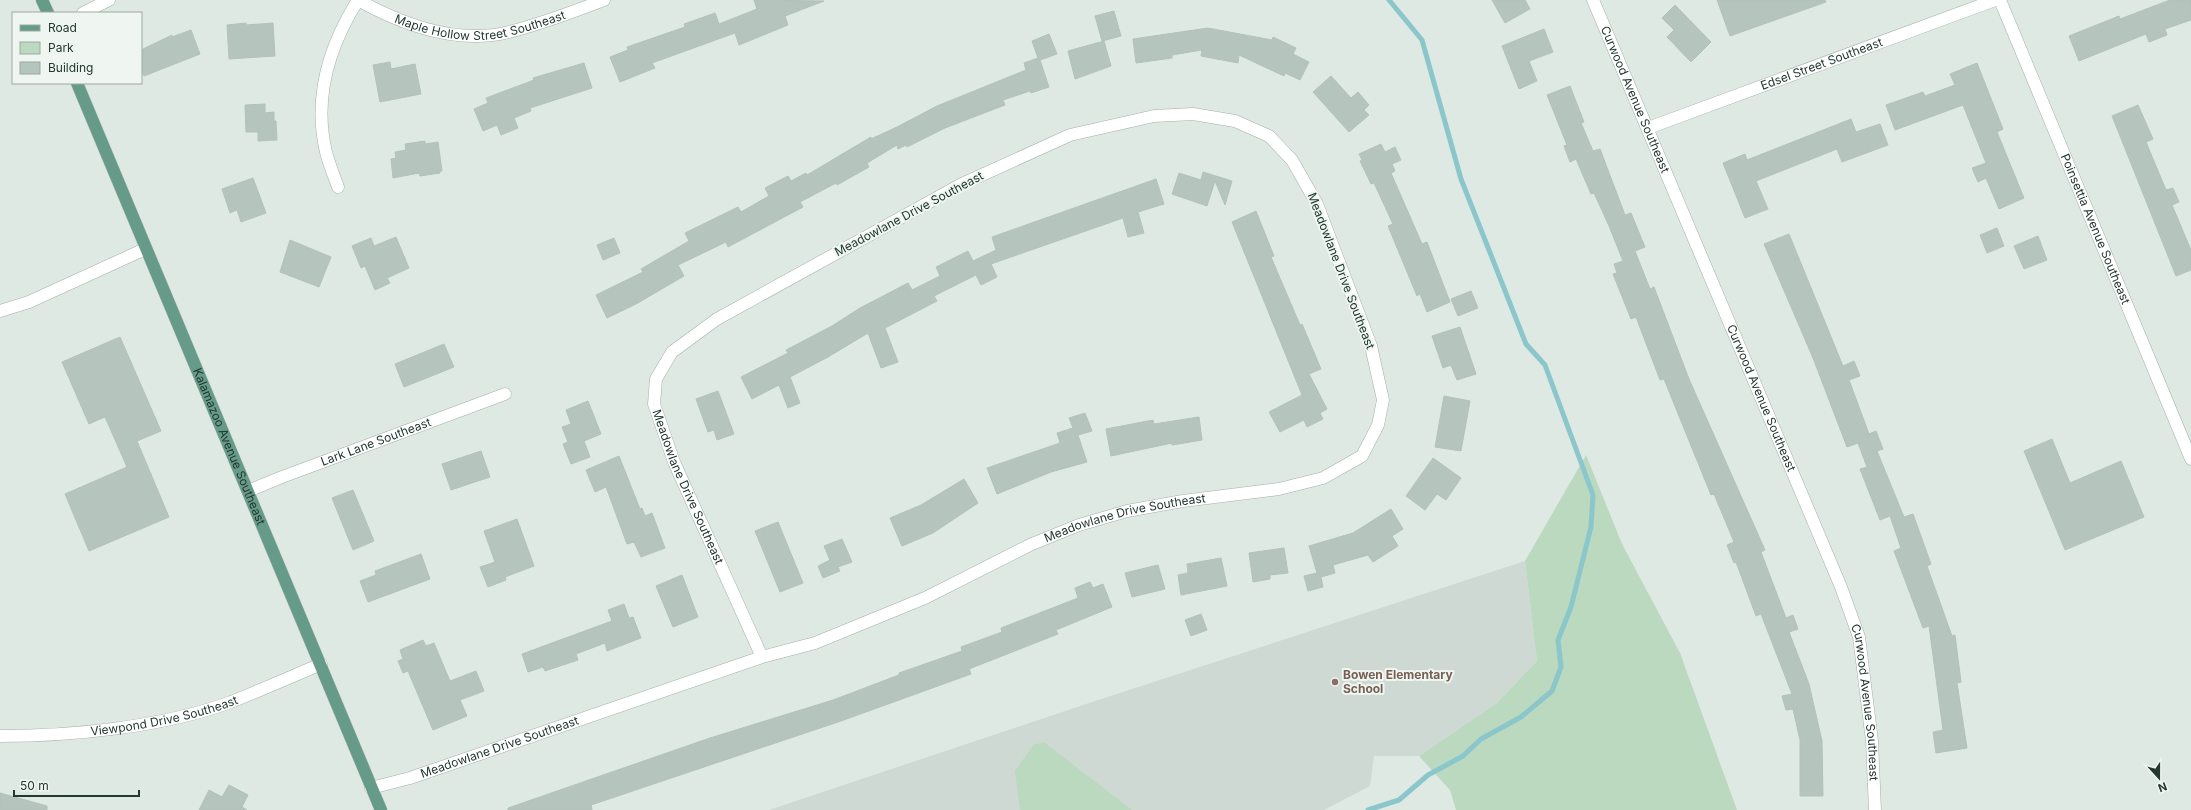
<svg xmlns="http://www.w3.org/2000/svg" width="2191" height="810" font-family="Inter,sans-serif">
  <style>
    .built { fill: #ced9d3 }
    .green { fill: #bad9bf }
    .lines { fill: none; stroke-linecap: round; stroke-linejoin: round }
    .stream { stroke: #8bc6ca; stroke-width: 5 }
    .building { fill: #b5c4bd; stroke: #b2c2ba }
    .minor-casing { stroke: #a3b0aa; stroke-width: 13 }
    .major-casing { stroke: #bdc3c1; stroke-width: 13 }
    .minor { stroke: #fff; stroke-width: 12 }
    .major { stroke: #679b89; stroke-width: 12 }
    .education-dot { fill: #8d6e63; stroke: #eff6f2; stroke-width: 1.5 }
    .labels { text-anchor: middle; stroke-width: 4; stroke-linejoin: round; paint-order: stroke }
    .street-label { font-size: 12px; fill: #223830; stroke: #eff6f2 }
    .education-label { font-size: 12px; font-weight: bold; fill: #785e54; stroke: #eff6f2; text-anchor: start }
  </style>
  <rect width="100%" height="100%" fill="#dfe9e4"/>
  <path class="built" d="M1525 561 1537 661 1497 703 1419 756H1374L1370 786 1324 810H769L1086 704Z"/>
  <g class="green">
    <path d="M1586 455 1622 544 1680 653 1737 810H1456L1450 790 1419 756 1497 703 1537 661 1525 561Z"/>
    <path d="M1045 743 1132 810H1020L1015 771 1034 744Z"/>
  </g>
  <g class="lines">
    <path class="stream" d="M1368 810 1399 800 1428 775 1463 756 1481 739 1521 717 1552 691 1561 667 1558 640 1571 607 1591 527 1593 495 1545 365 1526 344 1461 179 1422 40 1389 0"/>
  </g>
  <g class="building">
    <path d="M754 0 824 1 785 16 788 25 739 45 735 33 652 63 655 68 620 82 610 57 628 50 627 47 685 27 684 24 715 13 719 24 757 9Z"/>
    <path d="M1492 0H1525L1530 9 1505 23Z"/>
    <path d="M1717 0H1825L1826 2 1730 36Z"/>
    <path d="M2170 0H2191V20L2165 29 2167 35 2149 42 2146 34 2079 61 2069 36 2119 16 2120 19Z"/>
    <path d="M1675 5 1711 42 1691 62 1667 37 1674 30 1662 18Z"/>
    <path d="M1114 11 1121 36 1102 41 1095 16Z"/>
    <path d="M246 23V25L273 23 275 56 229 59 227 25Z"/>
    <path d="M1208 28 1272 40 1273 37 1296 48 1293 54 1309 62 1300 80 1285 73 1284 76 1239 55 1238 63 1201 56 1202 50 1172 55V58L1136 63 1133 39Z"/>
    <path d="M1544 29 1553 52 1529 61 1537 81 1519 89 1502 46Z"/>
    <path d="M191 30 200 54 144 76 141 68V50L172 35V37Z"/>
    <path d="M1049 34 1057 54 1040 60 1049 87 1031 93 1030 91 1003 100 1005 105 945 128 907 147 906 145 898 149 897 145 867 163 869 167 837 185 836 183 800 202 803 207 728 247 726 242 678 265 684 276 636 304 607 318 596 295 643 272 641 269 689 241 685 233 738 207 741 212 769 196 765 188 788 176 791 181 806 173 807 175 871 137V139L897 127 937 106 1026 70 1024 63 1038 58 1032 41Z"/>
    <path d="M1104 41 1111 66 1075 79 1068 51Z"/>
    <path d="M390 62 391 69 415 64 421 94 380 102 373 65Z"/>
    <path d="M584 63 592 88 530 108 531 111 514 118 518 128 501 135 497 125 483 131 474 109 488 103 486 98 534 80 533 78Z"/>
    <path d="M1977 63 2003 129 1997 132 2024 198 1999 209 1986 178 1978 182 1972 168 1986 163 1963 105 1895 130 1886 105 1923 92 1925 96 1955 85 1950 74Z"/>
    <path d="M1331 76 1351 98 1358 92 1369 105 1364 110 1369 115 1349 132 1313 92Z"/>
    <path d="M1570 86 1584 122 1581 123 1593 151 1600 149 1625 215 1631 213 1645 247 1635 251 1650 289 1654 287 1689 379 1765 550 1761 552 1786 618 1793 615 1798 629 1789 632 1809 684 1822 741 1823 796H1800V740L1793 709 1786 710 1782 696 1792 694 1761 614 1756 616 1736 562 1734 563 1727 545 1734 542 1714 494 1711 495 1664 379 1660 380 1636 317 1631 319 1613 274 1617 273 1614 264 1623 261 1609 226 1594 193 1591 194 1576 159 1570 162 1564 146 1567 145 1547 95Z"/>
    <path d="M265 104V113L274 112V121H276L277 140 258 141V132H246L245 105Z"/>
    <path d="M2138 105 2153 139 2146 142 2166 190 2173 188 2179 202 2172 205 2191 250V270L2176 276 2112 116Z"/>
    <path d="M1851 119 1856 132 1880 124 1888 145 1842 162 1837 149 1756 181 1768 209 1745 218 1723 163 1745 154 1747 160Z"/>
    <path d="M425 141V144L438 142 442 171H440V173L420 176 419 173 393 178 391 159 396 158 395 152 406 150 405 144Z"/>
    <path d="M1381 144 1385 152 1395 147 1401 160 1392 164 1395 171 1391 173 1422 244 1427 242 1450 302 1427 312 1420 294 1417 296 1388 226 1393 224 1374 183 1371 184 1360 161 1362 160 1359 154Z"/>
    <path d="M1203 172 1232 181 1225 205 1215 181 1207 206 1172 194 1179 173 1201 180Z"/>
    <path d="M253 178 266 213 241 222 237 210 230 213 222 189Z"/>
    <path d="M1156 179 1164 204 1138 212 1144 233 1128 237 1123 218 991 264 997 277 981 285 976 275 934 296 937 301 885 328 898 362 881 368 868 333 828 357 790 377 800 403 788 408 779 385 752 399 741 377 788 353 786 350 832 326 860 308 908 283 912 290 940 276 936 267 968 251 973 261 996 250 992 237Z"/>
    <path d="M1256 211 1274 256 1271 257 1300 325 1302 324 1321 369 1309 374 1327 409 1320 413 1323 419 1307 427 1304 420 1280 432 1269 412 1302 395 1232 222Z"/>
    <path d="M1997 228 2004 246 1987 253 1980 235Z"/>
    <path d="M1789 234 1843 366 1854 361 1860 376 1849 380 1869 434 1876 431 1883 449 1877 451 1904 517 1913 514 1931 564 1927 566 1952 636 1955 635 1961 682 1957 683 1967 748 1936 753 1933 732 1943 730 1929 626 1923 628 1894 551 1901 548 1890 516 1880 520 1860 469 1867 467 1858 443 1847 447 1813 358 1764 244Z"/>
    <path d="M2038 236 2047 260 2024 269 2014 246Z"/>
    <path d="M396 237 409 268 387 278 390 283 375 290 365 266 361 268 352 246 371 238 374 246Z"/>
    <path d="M614 238 620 253 603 260 597 245Z"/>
    <path d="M290 240 331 257 319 287 280 272Z"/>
    <path d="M1471 291 1478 308 1458 316 1451 299Z"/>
    <path d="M1460 327 1476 374 1457 380 1451 365 1443 368 1432 336Z"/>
    <path d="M120 337 161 431 137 441 169 517 89 551 65 494 127 467 105 417 89 424 62 362Z"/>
    <path d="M444 344 454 367 404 387 395 364Z"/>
    <path d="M718 391 734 434 717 440 714 430 708 432 696 399Z"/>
    <path d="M1444 396 1470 401 1461 451 1435 447Z"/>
    <path d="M588 401 601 434 584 441 590 457 571 464 563 444 568 442 562 427 571 424 566 410Z"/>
    <path d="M1085 413 1092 431 1078 435 1087 462 1051 472 997 494 987 468 1060 443 1057 433 1073 428 1069 418Z"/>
    <path d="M1199 417 1202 440 1172 445V443L1111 456 1106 429 1153 420 1154 424Z"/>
    <path d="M2052 439 2070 483 2121 461 2144 517 2065 550 2024 451Z"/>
    <path d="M481 451 490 477 451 490 442 464Z"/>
    <path d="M619 456 640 509 642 508 645 516 652 513 665 548 641 557 634 542 627 544 606 487 595 492 586 470Z"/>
    <path d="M1433 458 1461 478 1446 500 1437 494 1425 510 1406 496Z"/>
    <path d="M964 479 978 503 933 533 902 546 890 518 921 505Z"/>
    <path d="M353 490 374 541 353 550 332 498Z"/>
    <path d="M1391 509 1403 529 1392 536 1398 546 1373 562 1368 555 1333 565 1335 573 1321 577 1323 587 1308 591 1304 576 1317 573 1309 546 1353 533Z"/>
    <path d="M517 519 534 566 505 577 506 580 488 587 480 567 495 562 484 531Z"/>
    <path d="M778 522 803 583 780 592 755 531Z"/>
    <path d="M842 539 852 562 838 567 840 571 823 578 818 566 830 560 824 546Z"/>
    <path d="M1284 548 1288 573 1270 575V579L1253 582 1249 553Z"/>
    <path d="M421 554 430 579 368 602 360 581 376 575 375 571Z"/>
    <path d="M1221 558 1227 586 1181 595 1178 575 1188 573 1187 564Z"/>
    <path d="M1158 565 1165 589 1132 597 1125 573Z"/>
    <path d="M682 575 698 617 673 627 656 586Z"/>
    <path d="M1090 582 1093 588 1103 584 1112 607 1056 630 1058 634 969 669 971 674 841 721 591 805 592 810H508V808L710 738 833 700 899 675V673L962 651 961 647 1002 632 1001 628 1078 598 1075 588Z"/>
    <path d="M624 604 629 618 633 617 641 638 607 651 605 643 576 654 578 660 545 671 543 667 528 672 522 654 612 621 608 610Z"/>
    <path d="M1201 614 1207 630 1191 636 1185 620Z"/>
    <path d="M423 640 426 646 434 643 450 681 476 671 484 691 460 700 467 716 433 730 408 671 403 673 398 661 403 659 400 650Z"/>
    <path d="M229 785 248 795 242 807 247 810H199L209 790 222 797Z"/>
    <path d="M0 793 47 806V810H0Z"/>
  </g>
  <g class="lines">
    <g class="minor-casing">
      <g id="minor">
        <path id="s1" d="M358 0C403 25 457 45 509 32 541 24 573 12 604 0"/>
        <path id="s2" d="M1593 0 1841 587 1859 637 1872 741 1875 810"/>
        <path id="s3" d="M2000 0 2191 459"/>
        <path d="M83 13 109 0"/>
        <path id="s4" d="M1648 128 1995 0"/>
        <path d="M338 187C334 176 329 164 326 152 313 97 329 46 358 0"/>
        <path d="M0 311 29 302 145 249"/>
        <path id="s5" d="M248 491 282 477 505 394"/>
        <path id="s6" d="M0 736C72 736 163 727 231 702 261 690 291 677 321 664"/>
        <path id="s7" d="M371 788 410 778 762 657 815 643 925 598 1032 544 1079 525 1127 511 1183 501 1279 489 1323 478 1362 456 1378 425 1383 400 1371 346 1317 204 1292 160 1269 136 1235 121 1193 114 1154 116 1070 135 962 184 717 319 672 352 656 379 654 404 674 462 762 657"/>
      </g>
    </g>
    <g class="major-casing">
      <g id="major">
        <path d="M42 0 48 13"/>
        <path id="s8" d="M77 83 381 810"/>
      </g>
    </g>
    <use href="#minor" class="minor"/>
    <use href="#major" class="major"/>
  </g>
  <circle class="education-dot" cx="1335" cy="682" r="4"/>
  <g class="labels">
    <g class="street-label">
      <text dy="4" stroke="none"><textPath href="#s1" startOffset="129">Maple Hollow Street Southeast</textPath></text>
      <text dy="4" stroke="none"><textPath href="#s4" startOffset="185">Edsel Street Southeast</textPath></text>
      <text dy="4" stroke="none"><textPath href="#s2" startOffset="108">Curwood Avenue Southeast</textPath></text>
      <text transform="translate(909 214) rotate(-28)" y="4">Meadowlane Drive Southeast</text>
      <text dy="4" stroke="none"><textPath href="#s3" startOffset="248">Poinsettia Avenue Southeast</textPath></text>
      <text transform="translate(1341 271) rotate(69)" y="4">Meadowlane Drive Southeast</text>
      <text dy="4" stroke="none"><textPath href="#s2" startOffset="432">Curwood Avenue Southeast</textPath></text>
      <text dy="4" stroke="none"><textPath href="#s5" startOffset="137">Lark Lane Southeast</textPath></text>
      <text dy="4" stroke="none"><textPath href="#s8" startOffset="394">Kalamazoo Avenue Southeast</textPath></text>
      <text dy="4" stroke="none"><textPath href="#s7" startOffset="2207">Meadowlane Drive Southeast</textPath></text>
      <text dy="4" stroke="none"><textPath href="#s7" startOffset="803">Meadowlane Drive Southeast</textPath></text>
      <text dy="4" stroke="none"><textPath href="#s2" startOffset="756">Curwood Avenue Southeast</textPath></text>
      <text dy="4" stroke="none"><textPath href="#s6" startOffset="166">Viewpond Drive Southeast</textPath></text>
      <text dy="4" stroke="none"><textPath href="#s7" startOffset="135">Meadowlane Drive Southeast</textPath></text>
    </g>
    <g class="education-label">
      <text x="1343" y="679">Bowen Elementary<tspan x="1343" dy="14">School</tspan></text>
    </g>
  </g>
  <rect x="12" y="12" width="130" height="72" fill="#eff6f2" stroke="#9daaa4"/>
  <rect x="20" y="25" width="20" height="6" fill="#679b89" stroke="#9daaa4"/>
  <text x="48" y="32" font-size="12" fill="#223830">Road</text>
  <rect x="20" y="42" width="20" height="12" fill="#bad9bf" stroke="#9daaa4"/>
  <text x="48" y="52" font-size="12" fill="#223830">Park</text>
  <rect x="20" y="62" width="20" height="12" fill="#b5c4bd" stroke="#9daaa4"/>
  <text x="48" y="72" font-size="12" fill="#223830">Building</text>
  <g transform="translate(2159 778) rotate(159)" stroke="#eff6f2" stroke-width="3" paint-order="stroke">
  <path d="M0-3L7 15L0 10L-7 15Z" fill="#223830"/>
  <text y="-6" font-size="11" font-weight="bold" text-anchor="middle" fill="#223830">N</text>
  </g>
  <path d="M14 790v6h125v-6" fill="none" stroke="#223830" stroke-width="2"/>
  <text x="20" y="790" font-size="12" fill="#223830" stroke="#eff6f2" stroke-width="3" paint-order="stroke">50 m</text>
</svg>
